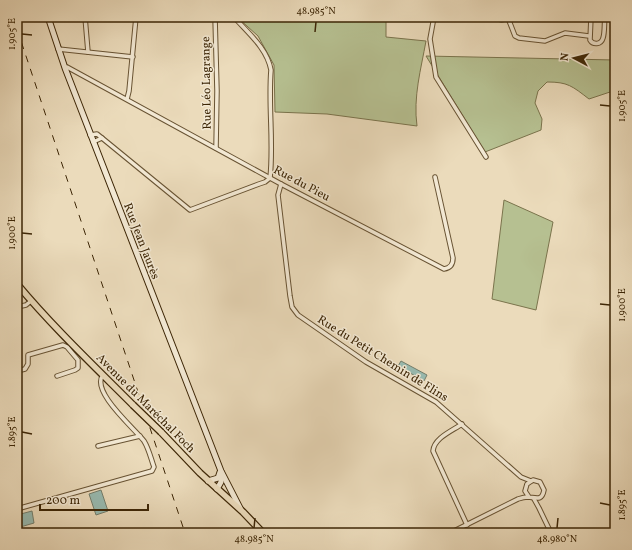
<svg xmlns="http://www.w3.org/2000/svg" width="632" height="550" font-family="Vollkorn,serif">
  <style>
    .green { fill: #b6c091; stroke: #7a734c }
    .water { fill: #98bbb1; stroke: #747f6d }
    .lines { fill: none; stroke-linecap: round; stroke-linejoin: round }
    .street-casing { stroke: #685333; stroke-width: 5.5 }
    .secondary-casing { stroke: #3d2606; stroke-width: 7 }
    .primary-casing { stroke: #3d2606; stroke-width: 8 }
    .street { stroke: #f2e8d3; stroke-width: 3.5 }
    .secondary { stroke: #f2e8d3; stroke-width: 5 }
    .primary { stroke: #ebdbbb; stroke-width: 5.5 }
    .rail { stroke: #3d2606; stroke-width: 1; stroke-dasharray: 7 7; stroke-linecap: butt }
    .primary-bridge-casing { stroke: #3d2606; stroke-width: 8; stroke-linecap: butt }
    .primary-bridge { stroke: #ebdbbb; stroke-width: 5.5 }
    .ticks { fill: none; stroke: #3d2606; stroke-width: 1.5 }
    .labels { text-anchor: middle; stroke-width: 3; stroke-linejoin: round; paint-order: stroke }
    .street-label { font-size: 12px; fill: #3d2606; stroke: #f2e8d3 }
    .neatline { fill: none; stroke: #3d2606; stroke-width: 1.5 }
    .ticks-label { font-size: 10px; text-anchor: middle; fill: #3d2606 }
  </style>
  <rect width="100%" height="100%" fill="#ebdbbb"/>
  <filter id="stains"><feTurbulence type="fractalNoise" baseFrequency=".005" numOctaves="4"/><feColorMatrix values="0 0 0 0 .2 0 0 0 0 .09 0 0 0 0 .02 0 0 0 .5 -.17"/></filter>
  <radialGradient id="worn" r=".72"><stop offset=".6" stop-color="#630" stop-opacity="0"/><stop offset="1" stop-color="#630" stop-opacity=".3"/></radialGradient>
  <g class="green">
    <path d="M237 17H386V37L426 41C421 69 413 97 417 126L327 114 275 112 274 65 258 36Z"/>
    <path d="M426 56 615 60V95L610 92 589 99C572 86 568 82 547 82L538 91 535 103 542 119 541 130 485 152Z"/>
    <path d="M504 200 553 222 536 310 492 299Z"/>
  </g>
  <g class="water">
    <path d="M401 361 427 375 424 381 398 366Z"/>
    <path d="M101 490 108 511 96 515 89 494Z"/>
    <path d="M32 511 34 523 17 528V515Z"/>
  </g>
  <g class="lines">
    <g class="street-casing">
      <g id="street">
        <path d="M85 17 88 52"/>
        <path d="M215 17 217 91 216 148"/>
        <path d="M434 17 430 39 436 77 486 157"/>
        <path d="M496 17C500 21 503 20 508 18L515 36 519 38 545 41 565 33 589 36"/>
        <path d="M591 17 590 40C593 45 601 45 603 38 605 32 604 23 605 17"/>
        <path d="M613 39 615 40"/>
        <path d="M58 49 133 57"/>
        <path d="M65 68 67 67 281 184 444 269C451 268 453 264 453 258L435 177"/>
        <path d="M127 99 129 91 136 17"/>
        <path d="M90 135 97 134 102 138 93 142"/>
        <path d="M102 138 190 210 259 184 265 182 270 178C274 142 268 106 271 70 267 48 248 33 234 17"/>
        <path d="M281 184 278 195 290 296 292 307 298 315 366 362 436 402 521 477 531 481"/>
        <path d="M17 307 26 305 31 301"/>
        <path d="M17 371 25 369 28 364V355L63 345 67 347 78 360V368L75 370 57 376"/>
        <path d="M462 424C452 431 434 438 433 451L467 525"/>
        <path d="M98 446 140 436"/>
        <path d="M534 499 539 508 551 533"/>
        <path d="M17 509 152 471 154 467C151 459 149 449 144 441 135 429 90 391 103 375"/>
        <path d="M450 533 518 499C521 498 526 497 528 497 537 498 542 501 544 490L540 482 533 480 527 484 525 491 529 497"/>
      </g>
    </g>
    <g class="secondary-casing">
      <g id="secondary">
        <path d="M48 17 65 68 221 471 241 510"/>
        <path d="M208 481 218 478 220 472"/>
        <path d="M217 489 221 482V472"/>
      </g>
    </g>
    <g class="primary-casing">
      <g id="primary">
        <path d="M17 284C53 327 93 365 133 405"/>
        <path d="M161 432 200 473 243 512 263 533"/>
      </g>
    </g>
    <use href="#street" class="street"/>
    <use href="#secondary" class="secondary"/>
    <use href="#primary" class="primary"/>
    <path class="rail" d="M17 29 185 533"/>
    <g class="primary-bridge-casing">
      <path id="primary-bridge" d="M133 405 161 432"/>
    </g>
    <use href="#primary-bridge" class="primary-bridge"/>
  </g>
  <path class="ticks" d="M315 32 316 22M22 34 32 35M600 105 610 106M22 233 32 234M600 304 610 305M22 432 32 434M600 503 610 505M254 528 255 518M557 528 558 518"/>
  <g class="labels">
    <g class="street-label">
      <text transform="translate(206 83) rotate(-91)" y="4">Rue Léo Lagrange</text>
      <text transform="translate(302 183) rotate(28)" y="4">Rue du Pieu</text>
      <text transform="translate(142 241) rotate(69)" y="4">Rue Jean Jaurès</text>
      <text transform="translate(383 358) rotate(32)" y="4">Rue du Petit Chemin de Flins</text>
      <text transform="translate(146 403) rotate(45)" y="4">Avenue du Maréchal Foch</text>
    </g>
  </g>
  <rect width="632" height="550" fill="none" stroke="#ebdbbb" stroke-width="44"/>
  <g transform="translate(574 58) rotate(277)" stroke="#f2e8d3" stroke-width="3" paint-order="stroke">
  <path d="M0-3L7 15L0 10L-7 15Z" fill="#3d2606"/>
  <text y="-6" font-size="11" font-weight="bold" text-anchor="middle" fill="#3d2606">N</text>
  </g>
  <path d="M40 504v6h108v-6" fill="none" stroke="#3d2606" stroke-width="2"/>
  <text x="46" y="504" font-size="12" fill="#3d2606" stroke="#f2e8d3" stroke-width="3" paint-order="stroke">200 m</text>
  <rect x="22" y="22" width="588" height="506" class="neatline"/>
  <g class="ticks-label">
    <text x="316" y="14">48.985°N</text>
    <text transform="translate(11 34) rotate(-90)" y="4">1.905°E</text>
    <text transform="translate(621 106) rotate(-90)" y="4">1.905°E</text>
    <text transform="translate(11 233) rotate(-90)" y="4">1.900°E</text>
    <text transform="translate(621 305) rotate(-90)" y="4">1.900°E</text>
    <text transform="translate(11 432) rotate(-90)" y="4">1.895°E</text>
    <text transform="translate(621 505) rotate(-90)" y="4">1.895°E</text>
    <text x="254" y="542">48.985°N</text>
    <text x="557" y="542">48.980°N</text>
  </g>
  <rect width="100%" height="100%" filter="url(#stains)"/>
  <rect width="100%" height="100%" fill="url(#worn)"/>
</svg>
